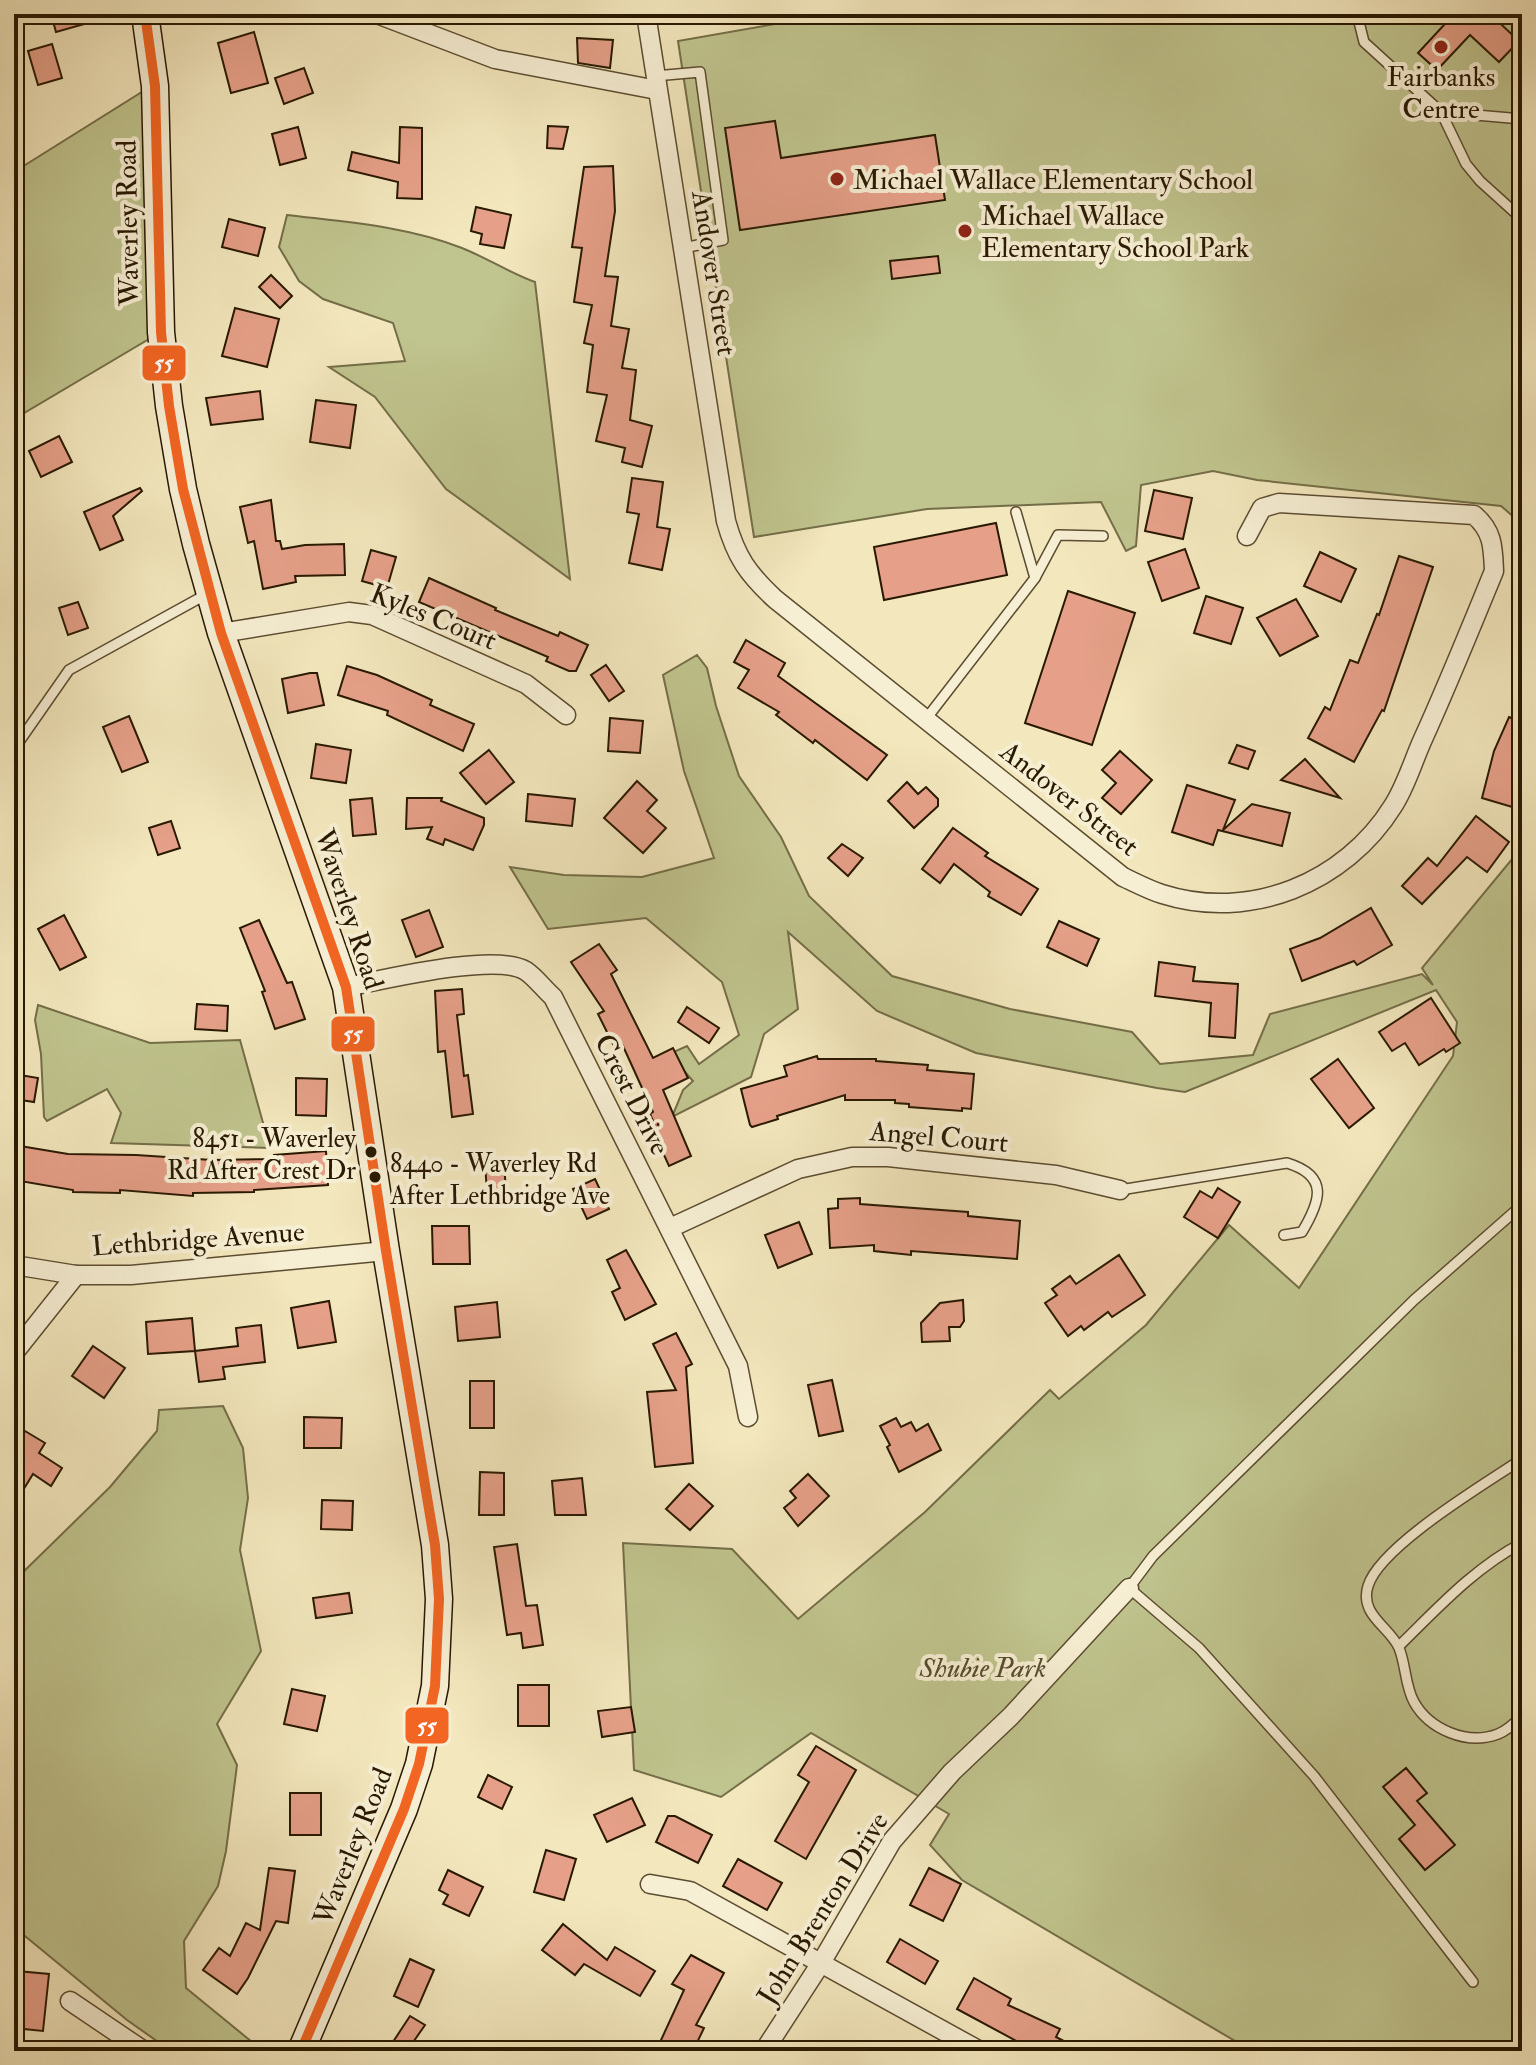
<svg xmlns="http://www.w3.org/2000/svg" width="1536" height="2065" font-family="'IM FELL Double Pica',serif">
  <style>
    .green { fill: #c0c48e; stroke: #746e48; stroke-width: 2 }
    .building { fill: #e6a089; stroke: #291901; stroke-width: 2 }
    .lines { fill: none; stroke-linecap: round; stroke-linejoin: round }
    .service-casing { stroke: #5c4c30; stroke-width: 12 }
    .minor-casing { stroke: #5c4c30; stroke-width: 21 }
    .secondary-casing { stroke: #291901; stroke-width: 29 }
    .service { stroke: #f7efd4; stroke-width: 9 }
    .minor { stroke: #f7efd4; stroke-width: 18 }
    .secondary { stroke: #f7efd4; stroke-width: 26 }
    .bus-1-casing { stroke: #f7efd4; stroke-width: 16 }
    .bus-1 { stroke: #f26522; stroke-width: 10 }
    .poi-dot { fill: #8f2418; stroke: #f7efd4; stroke-width: 3 }
    .bus-dot { fill: #291901; stroke: #f7efd4; stroke-width: 3 }
    .labels { text-anchor: middle; stroke-width: 8; stroke-linejoin: round; paint-order: stroke }
    .bus-label { font-size: 26px; fill: #291901; stroke: #f7efd4; text-anchor: end }
    .poi-label { font-size: 28px; fill: #291901; stroke: #f7efd4; text-anchor: start }
    .street-label { font-size: 28px; fill: #291901; stroke: #f7efd4 }
    .park-label { font-size: 28px; font-style: italic; fill: #564c2b; stroke: #f7efd4 }
    .line-badge { stroke: #f7efd4; stroke-width: 3 }
    .badge-label { font-size: 22px; text-anchor: middle; font-weight: bold; fill: #fff }
  </style>
  <rect width="100%" height="100%" fill="#f3e7bd"/>
  <filter id="stains"><feTurbulence type="fractalNoise" baseFrequency=".0025" numOctaves="4"/><feColorMatrix values="0 0 0 0 .2 0 0 0 0 .09 0 0 0 0 .02 0 0 0 .5 -.17"/></filter>
  <radialGradient id="worn" r=".72"><stop offset=".6" stop-color="#630" stop-opacity="0"/><stop offset="1" stop-color="#630" stop-opacity=".3"/></radialGradient>
  <g class="green">
    <path d="M832 14H1522V524L1501 506 1257 480 1213 471 1141 485 1136 546 1126 551 1101 502 927 509 754 537 725 350 720 342 724 341 678 41Z"/>
    <path d="M145 90 149 339 14 419V172Z"/>
    <path d="M287 215C345 222 407 226 462 248 487 258 510 273 535 282L570 579 446 489 375 397 329 367 405 361 393 323 323 299 299 281 279 247Z"/>
    <path d="M697 655 707 668 716 706 739 776 781 837 809 896 892 976 1010 1009 1132 1032 1160 1064 1253 1055 1270 1014 1422 974 1433 985 1422 968 1522 847V2051H1252L962 1880 930 1845 949 1814 811 1733 721 1797 634 1770 623 1543 732 1549 798 1619 925 1512 1050 1390 1059 1399 1146 1325 1229 1225 1299 1288 1453 1056 1457 1022 1436 990 1185 1092 1157 1088 976 1053 877 1011 788 932 798 1009 764 1034 751 1077 672 1117 683 1090 693 1081 669 1054 687 1046 699 1064 739 1035 722 982 646 918 548 929 510 867 564 875 642 877 714 858 684 771 663 675Z"/>
    <path d="M38 1005 150 1043 240 1040 270 1148 111 1143 121 1113 107 1089 47 1121 44 1117 41 1054 35 1020Z"/>
    <path d="M223 1406 243 1448 248 1498 240 1550 261 1651 217 1724 237 1765 226 1851 218 1886 184 1941 186 1988 263 2051H171L127 2020 14 1927V1581L110 1487 157 1431 159 1410Z"/>
  </g>
  <g class="building">
    <path d="M51 14H102V19L56 32Z"/>
    <path d="M1433 14H1490L1519 41 1499 62 1470 35 1437 70 1418 53 1444 25Z"/>
    <path d="M254 32 268 83 231 93 218 43Z"/>
    <path d="M577 38 613 40 610 68 578 63Z"/>
    <path d="M52 44 62 78 38 85 28 51Z"/>
    <path d="M304 68 313 93 284 104 275 78Z"/>
    <path d="M775 121 781 158 935 135 945 200 740 230 725 128Z"/>
    <path d="M548 126 568 127 563 149 547 148Z"/>
    <path d="M298 127 306 158 280 165 272 134Z"/>
    <path d="M400 127 422 128V199L397 198 398 182 348 170 352 152 399 163Z"/>
    <path d="M613 166 615 211 605 276 618 277 611 326 629 329 622 368 636 370 630 420 652 426 642 467 622 462 625 448 596 441 607 395 587 392 593 345 584 343 592 305 574 302 582 248 572 247 584 167Z"/>
    <path d="M476 207 511 215 504 248 480 244 482 234 471 231Z"/>
    <path d="M229 219 265 228 258 256 222 247Z"/>
    <path d="M938 256 940 273 892 279 890 261Z"/>
    <path d="M271 275 292 296 280 308 259 287Z"/>
    <path d="M235 308 279 319 267 367 222 356Z"/>
    <path d="M260 391 263 419 211 425 206 398Z"/>
    <path d="M316 400 356 405 350 448 310 442Z"/>
    <path d="M59 436 72 462 41 477 29 451Z"/>
    <path d="M632 478 663 482 657 527 670 529 662 570 629 563 639 514 627 512Z"/>
    <path d="M140 488 142 491 113 516 123 540 100 550 84 512Z"/>
    <path d="M1154 490 1192 498 1183 539 1145 531Z"/>
    <path d="M271 500 276 541H280L282 549 305 545 344 544 345 575 295 576 296 582 263 589 254 541 248 543 240 507Z"/>
    <path d="M996 523 1007 575 884 600 874 547Z"/>
    <path d="M1185 549 1199 588 1162 601 1148 562Z"/>
    <path d="M371 550 396 557 387 588 362 581Z"/>
    <path d="M1320 552 1356 569 1341 602 1304 586Z"/>
    <path d="M1399 556 1433 567 1384 711 1382 710 1354 762 1308 738 1325 707 1330 710 1350 660 1358 663 1377 614 1379 615Z"/>
    <path d="M429 578 496 608 495 610 558 636 560 632 588 645 576 671H569L546 661 548 657 419 602Z"/>
    <path d="M1068 591 1135 613 1092 745 1025 723Z"/>
    <path d="M1206 596 1243 608 1231 644 1194 633Z"/>
    <path d="M1296 599 1318 636 1280 656 1257 618Z"/>
    <path d="M78 602 88 628 68 635 59 608Z"/>
    <path d="M746 640 785 663 778 676 887 755 867 780 815 740 813 743 776 715 779 712 738 688 749 670 734 662Z"/>
    <path d="M606 665 624 691 609 701 591 675Z"/>
    <path d="M347 666 377 675 432 700 430 705 474 724 463 751 387 715 388 711 338 695Z"/>
    <path d="M310 673H317L324 705 288 713 282 679Z"/>
    <path d="M129 716 148 762 122 772 103 727Z"/>
    <path d="M1509 717 1522 723V798L1519 809 1482 798 1494 751Z"/>
    <path d="M610 718 643 721 640 753 608 751Z"/>
    <path d="M316 744 351 750 346 783 311 778Z"/>
    <path d="M1237 745 1255 751 1248 769 1229 763Z"/>
    <path d="M489 750 514 782 486 804 460 773Z"/>
    <path d="M1120 751 1152 780 1121 814 1102 798 1116 783 1102 770Z"/>
    <path d="M1305 759 1340 798 1281 780Z"/>
    <path d="M637 781 657 800 647 811 666 828 643 853 604 818Z"/>
    <path d="M907 782 918 794 926 787 938 799V806L914 828 888 801Z"/>
    <path d="M1187 785 1235 800 1223 830 1252 804 1290 813 1282 846 1218 830 1213 845 1172 832Z"/>
    <path d="M528 794 575 799 572 826 526 821Z"/>
    <path d="M372 798 376 834 353 836 350 800Z"/>
    <path d="M407 798H442L441 801 484 818V825L473 850 445 839 443 845 427 839 432 827 406 829Z"/>
    <path d="M1476 816 1509 842 1487 872 1467 857 1422 904 1402 886 1428 858 1437 866Z"/>
    <path d="M171 821 180 848 158 855 149 828Z"/>
    <path d="M953 828 988 853 985 856 1038 889 1021 915 988 896 990 892 954 864 940 883 922 869Z"/>
    <path d="M842 844 863 858 848 876 828 858Z"/>
    <path d="M1371 908 1392 945 1357 965 1354 961 1302 981 1290 949 1320 938Z"/>
    <path d="M429 910 443 947 416 957 402 920Z"/>
    <path d="M64 915 86 957 60 970 38 929Z"/>
    <path d="M259 920 287 983 292 982 305 1019 275 1029 262 992 265 991 240 928Z"/>
    <path d="M1059 921 1099 939 1087 966 1047 947Z"/>
    <path d="M599 944 617 970 611 974 653 1058 673 1048 688 1078 663 1090 691 1156 669 1166 654 1133 658 1132 650 1114 653 1112 623 1046 616 1050 598 1014 604 1011 571 962Z"/>
    <path d="M1159 962 1195 967 1193 981 1238 984 1235 1038 1209 1036 1211 1003 1155 996Z"/>
    <path d="M462 989 464 1014 457 1015 464 1076 468 1075 473 1114 452 1117 445 1051 438 1052 435 991Z"/>
    <path d="M1431 998 1460 1043 1446 1052 1444 1049 1419 1065 1405 1043 1392 1051 1379 1032Z"/>
    <path d="M197 1004 228 1006 227 1031 195 1029Z"/>
    <path d="M687 1007 719 1028 709 1043 678 1022Z"/>
    <path d="M817 1056 818 1059H876V1061L928 1065 927 1070 974 1074 971 1109 962 1108V1111L909 1107V1104L895 1103V1100H845V1095L777 1116 778 1119 752 1127 750 1125 741 1089 787 1076 784 1066Z"/>
    <path d="M1338 1059 1374 1108 1349 1128 1311 1079Z"/>
    <path d="M14 1074 38 1078 34 1102 14 1099Z"/>
    <path d="M296 1078 327 1079 326 1116 296 1115Z"/>
    <path d="M14 1145 68 1154 136 1155 212 1160 274 1159V1155L326 1151 328 1185 254 1190V1192L193 1193V1196L120 1190V1193L73 1192V1190L14 1180Z"/>
    <path d="M504 1164 506 1190 487 1191 485 1165Z"/>
    <path d="M595 1179 609 1209 587 1219 573 1189Z"/>
    <path d="M1218 1188 1240 1202 1218 1238 1184 1217 1200 1191 1212 1198Z"/>
    <path d="M860 1198V1204L968 1212V1216L1020 1221 1017 1259 911 1251V1255L874 1251V1245L830 1248 828 1209 838 1208V1199Z"/>
    <path d="M799 1222 812 1254 778 1268 765 1235Z"/>
    <path d="M432 1226H469L470 1264H433Z"/>
    <path d="M626 1250 656 1304 625 1320 612 1292 620 1288 607 1260Z"/>
    <path d="M1119 1255 1145 1295 1112 1317 1108 1312 1084 1330 1081 1326 1068 1336 1045 1303 1057 1295 1052 1289 1070 1276 1076 1284Z"/>
    <path d="M963 1300 964 1321 960 1327H949L950 1341 922 1342 921 1323 940 1303Z"/>
    <path d="M329 1301 336 1342 298 1348 291 1308Z"/>
    <path d="M497 1302 500 1337 458 1341 455 1307Z"/>
    <path d="M192 1318 195 1351 148 1354 146 1322Z"/>
    <path d="M261 1325 265 1362 223 1367 225 1379 199 1382 195 1351 238 1346 236 1328Z"/>
    <path d="M676 1333 692 1364 686 1367 693 1463 655 1467 647 1392 676 1390 653 1344Z"/>
    <path d="M93 1346 125 1368 104 1398 72 1376Z"/>
    <path d="M832 1380 843 1431 819 1436 808 1385Z"/>
    <rect x="470" y="1381" width="24" height="47"/>
    <path d="M304 1417 342 1418 341 1448H304Z"/>
    <path d="M896 1418 901 1427 911 1422 916 1431 928 1424 941 1450 899 1472 887 1447 890 1445 880 1426Z"/>
    <path d="M25 1431 45 1443 39 1453 62 1468 51 1486 33 1474 14 1505V1449Z"/>
    <path d="M480 1472 504 1473V1515H479Z"/>
    <path d="M808 1474 829 1496 798 1526 784 1508 796 1498 790 1491Z"/>
    <path d="M582 1478 586 1515H555L552 1481Z"/>
    <path d="M689 1484 713 1506 690 1530 666 1509Z"/>
    <path d="M322 1500 353 1501 352 1530 321 1529Z"/>
    <path d="M517 1544 526 1606 537 1605 543 1645 523 1648 521 1633 507 1635 494 1547Z"/>
    <path d="M349 1593 352 1613 316 1618 313 1598Z"/>
    <rect x="518" y="1685" width="31" height="41"/>
    <path d="M292 1689 325 1696 317 1731 284 1724Z"/>
    <path d="M631 1707 635 1732 602 1737 598 1711Z"/>
    <path d="M816 1746 856 1770 806 1859 775 1841 809 1782 798 1775Z"/>
    <path d="M1406 1768 1427 1793 1417 1801 1455 1845 1425 1870 1399 1839 1415 1825 1383 1787Z"/>
    <path d="M488 1775 512 1787 502 1809 478 1797Z"/>
    <rect x="290" y="1793" width="31" height="42"/>
    <path d="M632 1798 645 1825 607 1842 594 1815Z"/>
    <path d="M668 1816H675L712 1835 698 1863 656 1842Z"/>
    <path d="M546 1850 576 1859 564 1900 534 1892Z"/>
    <path d="M738 1859 782 1883 767 1910 723 1886Z"/>
    <path d="M269 1868 295 1871 288 1923 276 1921 248 1978 237 1994 203 1970 219 1948 230 1956 246 1923 260 1930Z"/>
    <path d="M929 1868 961 1884 943 1921 910 1905Z"/>
    <path d="M448 1870 483 1887 469 1916 443 1904 448 1895 439 1890Z"/>
    <path d="M563 1924 607 1960 615 1947 655 1971 640 1996 584 1964 575 1975 542 1950Z"/>
    <path d="M900 1939 938 1961 925 1984 887 1962Z"/>
    <path d="M691 1955 724 1973 696 2025 704 2028 693 2051H656L684 1990 672 1984Z"/>
    <path d="M410 1959 434 1970 418 2007 394 1996Z"/>
    <path d="M17 1971 49 1974 43 2031 14 2028Z"/>
    <path d="M974 1978 1011 1999 1008 2005 1060 2029 1056 2037 1083 2051H1035L957 2009Z"/>
    <path d="M410 2016 425 2025 407 2051H387Z"/>
  </g>
  <g class="lines">
    <g class="service-casing">
      <g id="service">
        <path d="M1357 14 1364 42 1441 112 1466 164 1480 181 1522 219"/>
        <path d="M655 76 700 72 723 240 683 248"/>
        <path d="M1441 112 1522 119"/>
        <path d="M1035 578 1058 535 1103 536"/>
        <path d="M926 719 1035 578 1016 512"/>
        <path d="M14 749 69 670 207 594"/>
        <path d="M1120 1190 1287 1163C1330 1176 1320 1202 1302 1232L1284 1235"/>
        <path d="M1522 1459C1485 1484 1380 1546 1368 1586 1359 1615 1390 1627 1399 1648 1406 1665 1405 1686 1414 1702 1429 1729 1467 1746 1498 1734 1506 1731 1516 1722 1522 1716"/>
        <path d="M1399 1646C1437 1609 1474 1568 1522 1543"/>
        <path d="M1473 1982 1314 1776 1199 1648 1129 1588 1153 1556 1414 1300 1522 1205"/>
      </g>
    </g>
    <g class="minor-casing">
      <g id="minor">
        <path d="M377 14 495 59 657 90"/>
        <path d="M646 14 726 521C736 557 748 574 775 599L1123 877C1136 883 1149 890 1162 894 1250 922 1345 883 1393 806 1406 786 1413 761 1423 739 1448 684 1471 627 1494 571 1493 547 1493 531 1474 515L1279 503 1262 508 1247 536"/>
        <path d="M221 633 349 612 372 615 526 684 566 715"/>
        <path d="M346 987C383 980 495 952 526 971 535 977 544 989 553 997L738 1366 748 1417"/>
        <path d="M670 1228 798 1169 852 1157H888L1056 1175 1120 1190"/>
        <path d="M14 1265 76 1275H131L386 1251"/>
        <path d="M14 1353 76 1275"/>
        <path d="M650 1884 690 1891 980 2051"/>
        <path d="M70 2001 144 2051"/>
        <path d="M764 2051 821 1963 892 1841 952 1772 1011 1716 1129 1588"/>
      </g>
    </g>
    <g class="secondary-casing">
      <path id="secondary" d="M145 14 155 86 161 332 169 406 183 489 196 544 221 633 346 987 386 1251 435 1545 439 1599 435 1686 419 1764 404 1809 301 2051"/>
    </g>
    <use href="#service" class="service"/>
    <use href="#minor" class="minor"/>
    <use href="#secondary" class="secondary"/>
    <g class="bus-1-casing">
      <path id="bus-1" d="M145 14 155 86 161 332 169 406 183 489 221 633 346 987 386 1251 435 1545 439 1599 435 1686 419 1764 404 1809 301 2051"/>
    </g>
    <use href="#bus-1" class="bus-1"/>
  </g>
  <g class="poi-dot">
    <circle cx="1441" cy="47" r="8"/>
    <circle cx="837" cy="179" r="8"/>
    <circle cx="965" cy="231" r="8"/>
  </g>
  <g class="bus-dot">
    <circle cx="371" cy="1152" r="7"/>
    <circle cx="375" cy="1177" r="7"/>
  </g>
  <g class="labels">
    <g class="bus-label">
      <text x="356" y="1147">8451 - Waverley<tspan x="356" dy="32">Rd After Crest Dr</tspan></text>
      <text x="390" y="1172" text-anchor="start">8440 - Waverley Rd<tspan x="390" dy="32">After Lethbridge Ave</tspan></text>
    </g>
    <g class="poi-label">
      <text x="1441" y="86" text-anchor="middle">Fairbanks<tspan x="1441" dy="32">Centre</tspan></text>
      <text x="853" y="189">Michael Wallace Elementary School</text>
      <text x="981" y="225">Michael Wallace<tspan x="981" dy="32">Elementary School Park</tspan></text>
    </g>
    <g class="street-label">
      <text transform="translate(127 223) rotate(-91)" y="10">Waverley Road</text>
      <text transform="translate(715 273) rotate(81)" y="10">Andover Street</text>
      <text transform="translate(434 616) rotate(22)" y="10">Kyles Court</text>
      <text transform="translate(1070 798) rotate(38)" y="10">Andover Street</text>
      <text transform="translate(350 909) rotate(72)" y="10">Waverley Road</text>
      <text transform="translate(633 1094) rotate(63)" y="10">Crest Drive</text>
      <text transform="translate(939 1136) rotate(5)" y="10">Angel Court</text>
      <text transform="translate(198 1238) rotate(-4)" y="10">Lethbridge Avenue</text>
      <text transform="translate(352 1846) rotate(-68)" y="10">Waverley Road</text>
      <text transform="translate(822 1908) rotate(-58)" y="10">John Brenton Drive</text>
    </g>
    <g class="park-label">
      <text x="983" y="1677">Shubie Park</text>
    </g>
  </g>
  <g class="line-badge">
    <rect x="141" y="344" width="46" height="38" rx="8" fill="#f26522"/>
    <rect x="330" y="1015" width="46" height="38" rx="8" fill="#f26522"/>
    <rect x="404" y="1706" width="46" height="39" rx="8" fill="#f26522"/>
  </g>
  <g class="badge-label">
    <text x="164" y="370">55</text>
    <text x="353" y="1041">55</text>
    <text x="427" y="1733">55</text>
  </g>
  <rect width="1536" height="2065" fill="none" stroke="#f3e7bd" stroke-width="48"/>
  <rect x="16" y="16" width="1504" height="2033" fill="none" stroke="#291901" stroke-width="4"/>
  <rect x="24" y="24" width="1488" height="2017" fill="none" stroke="#291901" stroke-width="2"/>
  <rect width="100%" height="100%" filter="url(#stains)"/>
  <rect width="100%" height="100%" fill="url(#worn)"/>
</svg>
